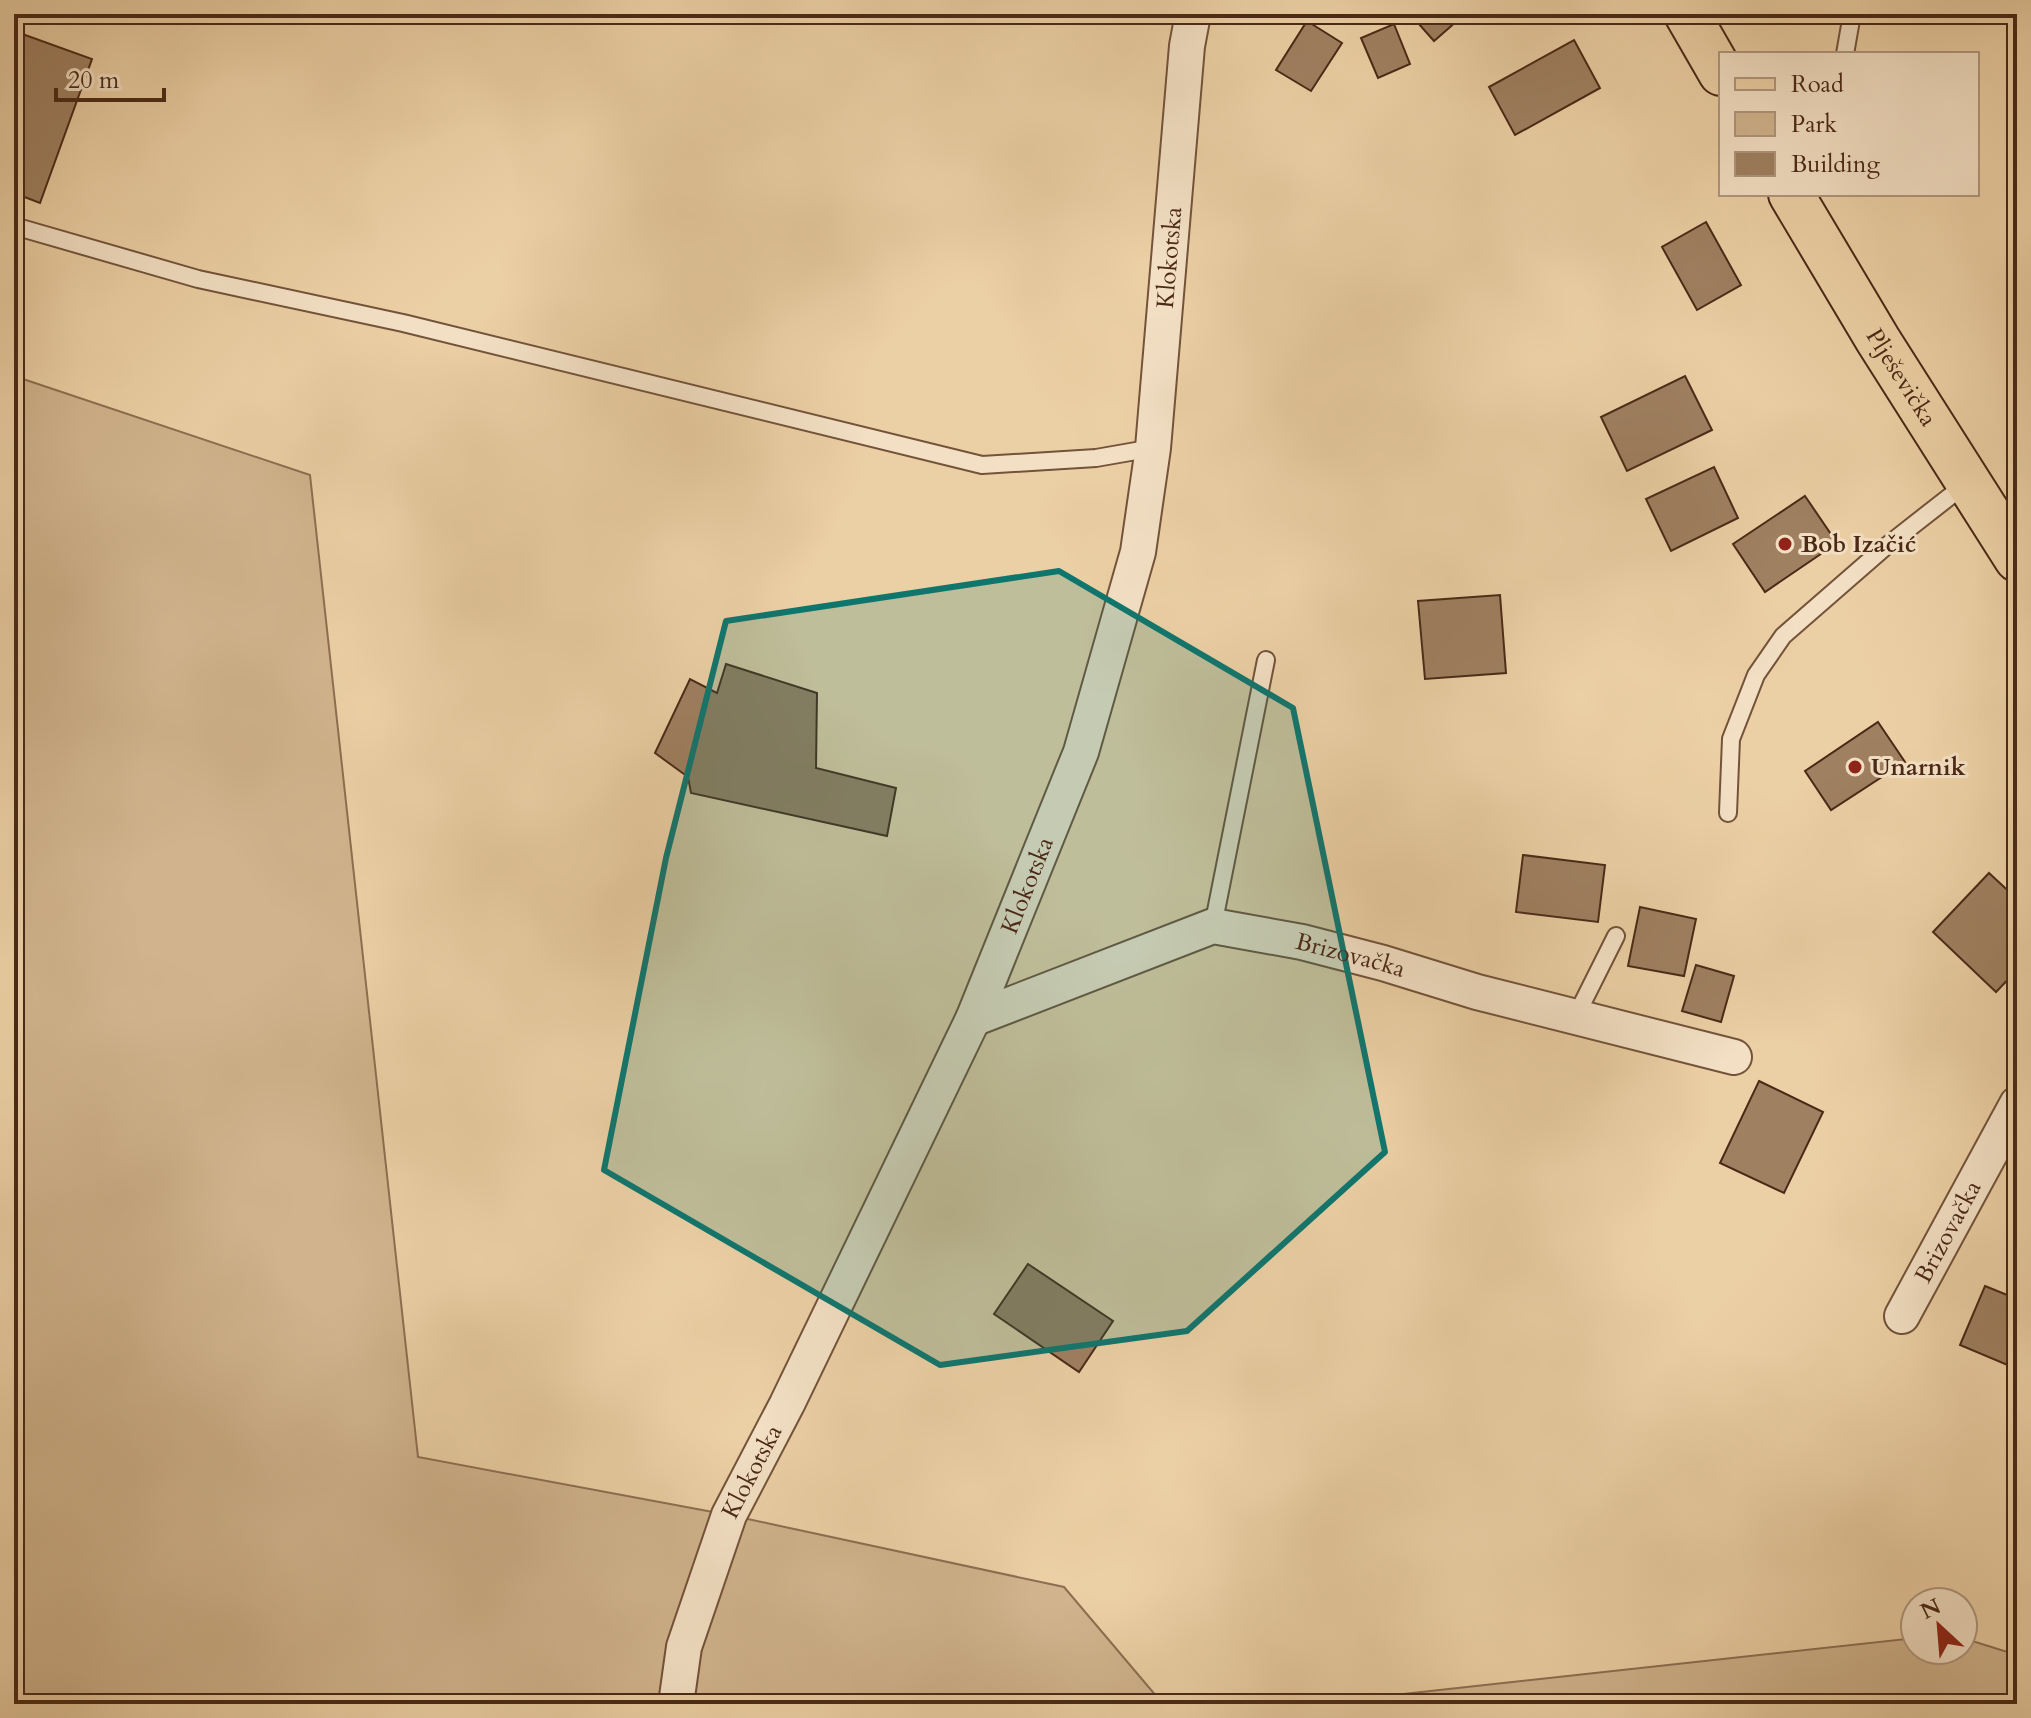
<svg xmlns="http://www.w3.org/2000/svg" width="2031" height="1718" font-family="Cardo,serif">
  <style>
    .green { fill: #d1b48d; stroke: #8e6e52; stroke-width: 2 }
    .building { fill: #9f8061; stroke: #4b2917; stroke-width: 2 }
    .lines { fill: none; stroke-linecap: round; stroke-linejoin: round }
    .service-casing { stroke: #73533a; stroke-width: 20 }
    .minor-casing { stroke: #73533a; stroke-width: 38 }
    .primary-casing { stroke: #4b2917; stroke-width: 48 }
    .service { stroke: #f3e0c4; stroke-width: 16 }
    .minor { stroke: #f3e0c4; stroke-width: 34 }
    .primary { stroke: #ecd0a5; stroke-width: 44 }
    .marked { fill: #0f766e; fill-opacity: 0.2; stroke: #0f766e; stroke-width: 6; stroke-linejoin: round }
    .poi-dot { fill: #8f2418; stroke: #f3e0c4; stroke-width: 3 }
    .labels { text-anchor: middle; stroke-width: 6; stroke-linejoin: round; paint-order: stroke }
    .street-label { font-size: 24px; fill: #4b2917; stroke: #f3e0c4 }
    .poi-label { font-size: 24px; font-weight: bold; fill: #4b2917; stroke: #f3e0c4; text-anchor: start }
  </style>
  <rect width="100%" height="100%" fill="#ecd0a5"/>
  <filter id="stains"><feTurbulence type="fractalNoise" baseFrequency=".0025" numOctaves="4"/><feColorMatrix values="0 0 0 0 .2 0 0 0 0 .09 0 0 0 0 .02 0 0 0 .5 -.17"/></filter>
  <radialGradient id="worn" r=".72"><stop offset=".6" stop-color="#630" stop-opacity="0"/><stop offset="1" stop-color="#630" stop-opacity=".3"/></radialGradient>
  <g class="green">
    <path d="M14 376 310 475 418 1457 729 1515 1064 1587 1163 1704H14Z"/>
    <path d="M1915 1638V1650H1963V1638L2017 1655V1704H1312Z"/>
  </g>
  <g class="building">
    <path d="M1410 14H1465L1434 41Z"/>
    <path d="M1307 21 1342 43 1311 91 1276 70Z"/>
    <path d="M1394 24 1410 64 1378 78 1361 38Z"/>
    <path d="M14 31 92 59 40 203 14 193Z"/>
    <path d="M1574 40 1600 88 1515 135 1489 87Z"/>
    <path d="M1706 222 1741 285 1697 310 1662 247Z"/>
    <path d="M1685 376 1712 430 1627 471 1601 417Z"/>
    <path d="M1714 467 1738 518 1671 551 1646 499Z"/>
    <path d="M1805 496 1837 543 1765 592 1733 544Z"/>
    <path d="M1500 595 1506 673 1425 679 1418 601Z"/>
    <path d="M726 664 817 693 816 768 896 788 887 836 691 793 688 777 655 753 690 679 717 693Z"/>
    <path d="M1878 722 1905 762 1831 810 1805 771Z"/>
    <path d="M1523 855 1605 865 1598 922 1516 912Z"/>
    <path d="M1989 873 2017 899V970L1996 992 1933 932Z"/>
    <path d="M1640 907 1696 919 1684 976 1628 966Z"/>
    <path d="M1696 965 1734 976 1721 1022 1682 1011Z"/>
    <path d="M1759 1081 1823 1112 1784 1193 1720 1163Z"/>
    <path d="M1028 1264 1113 1321 1079 1372 994 1314Z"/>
    <path d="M1985 1286 2017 1299V1369L1960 1345Z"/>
  </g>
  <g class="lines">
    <g class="service-casing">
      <g id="service">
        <path d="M1845 54 1852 14"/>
        <path d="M14 226 198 279 403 323 982 465 1096 458 1153 448"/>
        <path d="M1728 813 1731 739 1756 675 1783 636 1884 548 1967 483"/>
        <path d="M1213 926 1266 660"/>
        <path d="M1576 1016 1616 936"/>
      </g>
    </g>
    <g class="minor-casing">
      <g id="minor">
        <path id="s1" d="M973 1019 1213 926 1302 942 1383 963 1477 992 1734 1057"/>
        <path id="s2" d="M1902 1316 2017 1104"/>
        <path id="s3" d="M676 1704 684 1647 729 1515 787 1404 973 1019 1081 752 1138 552 1153 448 1187 46 1193 14"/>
      </g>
    </g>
    <g class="primary-casing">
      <g id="primary">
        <path d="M1687 14 1721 73"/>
        <path id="s4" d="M1791 194 1878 340 2017 559"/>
      </g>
    </g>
    <use href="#service" class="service"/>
    <use href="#minor" class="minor"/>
    <use href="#primary" class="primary"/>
  </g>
  <path class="marked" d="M1059 571 1293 708 1385 1152 1187 1331 940 1365 604 1170 666 858 726 621Z"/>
  <g class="poi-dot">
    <circle cx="1785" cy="544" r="8"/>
    <circle cx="1855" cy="767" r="8"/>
  </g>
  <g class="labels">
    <g class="street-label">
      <text dy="8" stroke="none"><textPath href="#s3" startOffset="1542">Klokotska</textPath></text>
      <text dy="8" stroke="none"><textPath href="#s4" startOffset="214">Plješevička</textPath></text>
      <text dy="8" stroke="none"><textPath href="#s3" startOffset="894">Klokotska</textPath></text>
      <text dy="8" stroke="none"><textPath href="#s1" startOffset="398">Brizovačka</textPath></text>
      <text dy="8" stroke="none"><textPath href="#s2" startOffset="96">Brizovačka</textPath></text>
      <text dy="8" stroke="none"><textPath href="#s3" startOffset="246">Klokotska</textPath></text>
    </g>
    <g class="poi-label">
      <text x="1801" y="552">Bob Izačić</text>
      <text x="1871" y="775">Unarnik</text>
    </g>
  </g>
  <rect width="2031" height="1718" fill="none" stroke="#ecd0a5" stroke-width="48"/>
  <rect x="16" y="16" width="1999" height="1686" fill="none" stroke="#4b2917" stroke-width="4"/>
  <rect x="24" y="24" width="1983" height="1670" fill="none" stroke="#4b2917" stroke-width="2"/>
  <rect x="1719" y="52" width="260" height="144" fill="#f3e0c4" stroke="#b0977f" stroke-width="2"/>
  <rect x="1735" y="78" width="40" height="12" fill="#ecd0a5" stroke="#b0977f" stroke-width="2"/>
  <text x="1791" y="92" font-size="24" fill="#4b2917">Road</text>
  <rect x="1735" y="112" width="40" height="24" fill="#d1b48d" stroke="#b0977f" stroke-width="2"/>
  <text x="1791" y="132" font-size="24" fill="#4b2917">Park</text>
  <rect x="1735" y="152" width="40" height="24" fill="#9f8061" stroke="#b0977f" stroke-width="2"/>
  <text x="1791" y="172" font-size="24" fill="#4b2917">Building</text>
  <g transform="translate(1939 1626) rotate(334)"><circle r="38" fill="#f3e0c4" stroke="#b0977f" stroke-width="2"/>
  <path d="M0-6L14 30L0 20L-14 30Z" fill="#8f2418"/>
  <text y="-12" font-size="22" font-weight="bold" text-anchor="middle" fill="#4b2917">N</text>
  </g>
  <path d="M56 88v12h108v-12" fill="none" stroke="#4b2917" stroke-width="4"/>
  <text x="68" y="88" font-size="24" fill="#4b2917" stroke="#f3e0c4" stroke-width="6" paint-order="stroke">20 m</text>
  <rect width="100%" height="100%" filter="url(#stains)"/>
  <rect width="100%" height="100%" fill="url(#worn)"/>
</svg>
